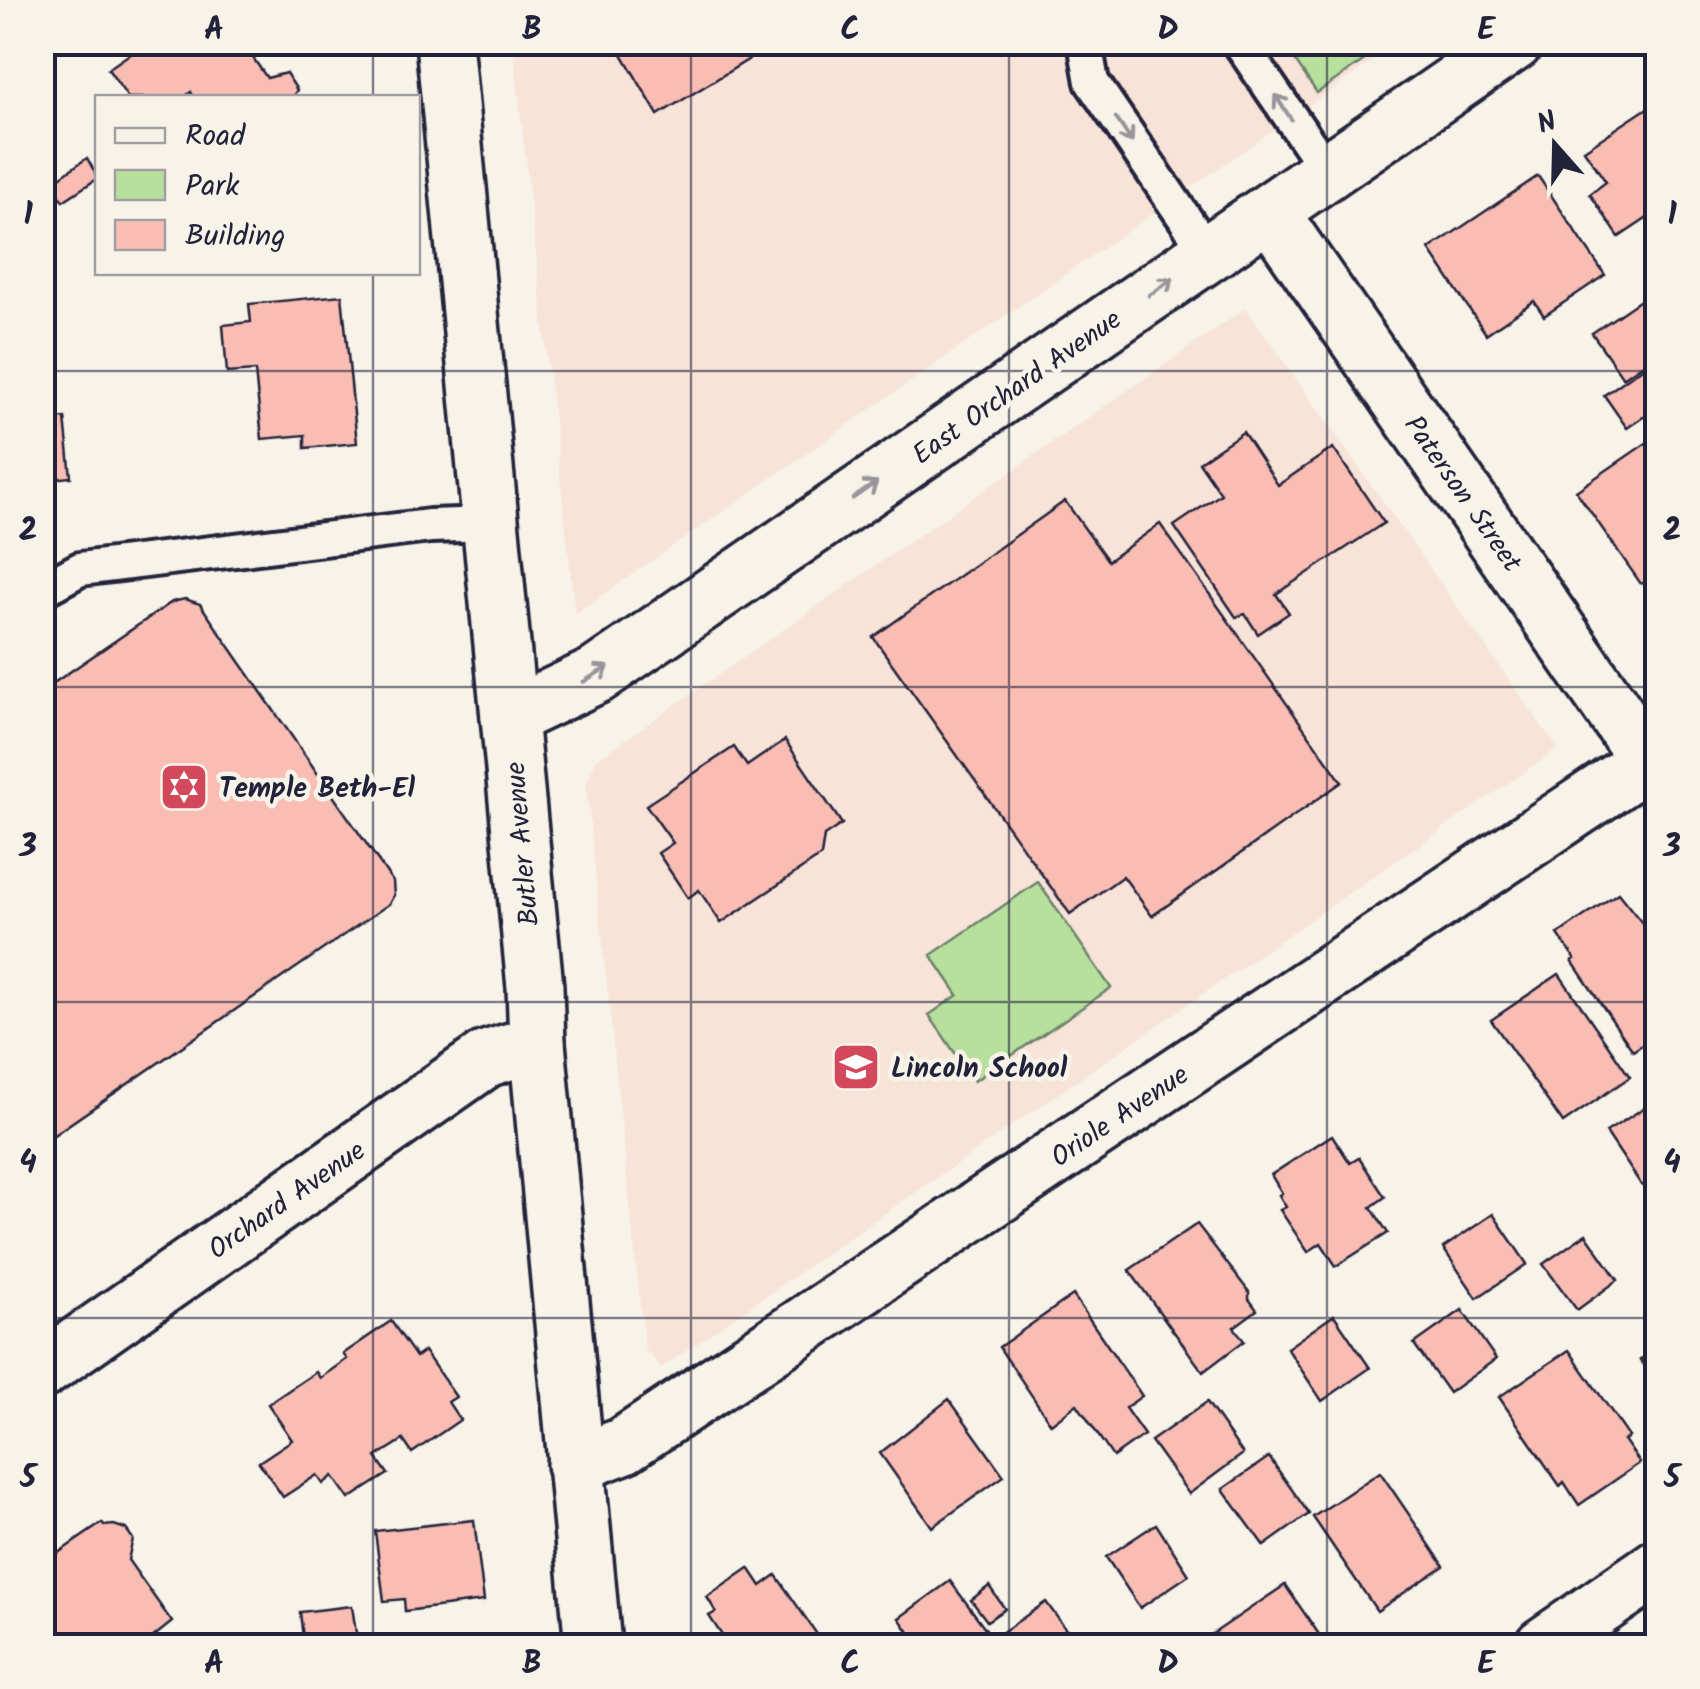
<svg xmlns="http://www.w3.org/2000/svg" width="1700" height="1689" font-family="Kalam,sans-serif">
  <style>
    .built { fill: #f8e3d8 }
    .green { fill: #b7e09d; stroke: #6c816c; stroke-width: 2.5 }
    .building { fill: #f9bdb4; stroke: #22223b; stroke-width: 2.5 }
    .lines { fill: none; stroke-linecap: round; stroke-linejoin: round }
    .lane-casing { stroke: #22223b; stroke-width: 40 }
    .street-casing { stroke: #22223b; stroke-width: 62 }
    .secondary-casing { stroke: #22223b; stroke-width: 62 }
    .lane { stroke: #f7f3e8; stroke-width: 32 }
    .street { stroke: #f7f3e8; stroke-width: 55 }
    .secondary { stroke: #f7f3e8; stroke-width: 55 }
    .oneway { stroke: #97959a }
    .grid { fill: none; stroke: #22223b; stroke-width: 2.5; stroke-opacity: 0.55 }
    .labels { text-anchor: middle; stroke-width: 9; stroke-linejoin: round; paint-order: stroke }
    .street-label { font-size: 28px; fill: #22223b; stroke: #f7f3e8 }
    .poi-label { font-size: 28px; font-weight: bold; fill: #22223b; stroke: #f7f3e8; text-anchor: start }
    .neatline { fill: none; stroke: #22223b; stroke-width: 4 }
    .grid-label { font-size: 32px; text-anchor: middle; font-weight: bold; fill: #22223b }
  </style>
  <rect width="100%" height="100%" fill="#f7f3e8"/>
  <filter id="ink" filterUnits="userSpaceOnUse"><feTurbulence type="fractalNoise" baseFrequency=".01" numOctaves="2"/><feDisplacementMap in="SourceGraphic" scale="20" xChannelSelector="R" yChannelSelector="G"/><feConvolveMatrix kernelMatrix="1 2 1 2 8 2 1 2 1" color-interpolation-filters="sRGB"/></filter>
  <g filter="url(#ink)">
    <g class="built">
      <path d="M513 42 1399 43 575 614Z"/>
      <path d="M1246 308 1558 749 661 1368 645 1350 586 784 596 760Z"/>
    </g>
    <g class="green">
      <path d="M1283 43H1389L1317 93Z"/>
      <path d="M1038 882 1111 988 974 1081 929 1015 958 995 931 955Z"/>
    </g>
    <g class="building">
      <path d="M137 42H242L267 78 286 73 297 90 292 98H194L191 92 183 98H128L108 69 134 51Z"/>
      <path d="M615 42H777L658 115Z"/>
      <path d="M1658 101V211L1619 237 1590 194 1606 182 1584 150Z"/>
      <path d="M87 158 98 178 63 201 51 183Z"/>
      <path d="M1538 176 1605 275 1544 316 1534 301 1486 334 1429 249Z"/>
      <path d="M342 295 357 443 305 448V435L262 439 255 371 227 373 223 325 251 322 249 304Z"/>
      <path d="M1642 299 1658 322V354L1623 378 1592 333Z"/>
      <path d="M1655 359 1658 364V407L1627 428 1604 395Z"/>
      <path d="M65 418 71 477 42 480V420Z"/>
      <path d="M1243 432 1278 485 1333 448 1384 523 1276 594 1289 613 1258 634 1245 614 1236 617 1174 526 1221 494 1199 462Z"/>
      <path d="M1658 435V575L1641 584 1576 491Z"/>
      <path d="M1065 501 1108 561 1160 524 1342 782 1152 916 1123 876 1070 914 873 637Z"/>
      <path d="M185 599 200 604 393 882 394 895 389 904 42 1143V691L172 602Z"/>
      <path d="M785 740 842 824 824 836 821 856 721 923 699 890 688 898 658 853 673 843 646 805 734 747 747 766Z"/>
      <path d="M1618 893 1658 943V1034L1633 1051 1572 961 1575 959 1558 934Z"/>
      <path d="M1559 974 1630 1077 1563 1123 1491 1020Z"/>
      <path d="M1658 1099V1176L1642 1186 1606 1132Z"/>
      <path d="M1332 1135 1350 1163 1359 1158 1385 1197 1371 1207 1388 1233 1336 1266 1321 1243 1308 1252 1280 1210 1286 1207 1279 1195 1282 1193 1271 1175Z"/>
      <path d="M1493 1214 1527 1264 1477 1298 1443 1248Z"/>
      <path d="M1197 1224 1249 1292V1299L1257 1310 1234 1327 1244 1341 1203 1372 1129 1270Z"/>
      <path d="M1586 1234 1618 1280 1577 1310 1543 1264Z"/>
      <path d="M1073 1295 1142 1396 1125 1408 1144 1435 1113 1457 1077 1404 1051 1424 999 1347Z"/>
      <path d="M1462 1310 1496 1359 1449 1393 1414 1344Z"/>
      <path d="M1334 1315 1370 1368 1322 1401 1287 1348Z"/>
      <path d="M391 1321 416 1357 424 1351 456 1397 448 1402 460 1420 412 1453 403 1440 376 1457 388 1474 349 1499 333 1476 323 1484 317 1475 283 1497 259 1462 292 1440 268 1404 316 1372 320 1378 347 1359 343 1354Z"/>
      <path d="M1658 1347V1384L1640 1360Z"/>
      <path d="M1569 1350 1629 1437 1624 1440 1640 1463 1579 1505 1564 1482 1560 1486 1499 1397Z"/>
      <path d="M949 1399 1004 1476 932 1527 880 1453Z"/>
      <path d="M1207 1402 1243 1454 1189 1494 1151 1441Z"/>
      <path d="M1269 1457 1309 1514 1264 1546 1223 1489Z"/>
      <path d="M1380 1472 1444 1566 1377 1611 1313 1517Z"/>
      <path d="M474 1520 484 1601 405 1611 404 1599 384 1601 375 1531Z"/>
      <path d="M102 1523 104 1526 114 1525 126 1529 133 1539 128 1560 172 1622 147 1642 150 1646H55L42 1628V1564Z"/>
      <path d="M1156 1524 1189 1575 1140 1608 1106 1557Z"/>
      <path d="M749 1568 761 1586 776 1575 825 1646H729L709 1616 716 1612 707 1597Z"/>
      <path d="M950 1581 988 1632 969 1646H919L899 1618Z"/>
      <path d="M1285 1585 1327 1646H1214L1208 1637Z"/>
      <path d="M989 1586 1005 1609 987 1621 971 1600Z"/>
      <path d="M1046 1602 1078 1646H1011L1001 1633Z"/>
      <path d="M352 1606 358 1646H304L300 1612Z"/>
    </g>
    <g class="lines">
      <g class="lane-casing">
        <g id="lane">
          <path d="M1089 42 1087 54 1092 82 1209 254"/>
          <path d="M1239 42 1328 172"/>
          <path d="M42 590 80 569 430 526 490 524"/>
        </g>
      </g>
      <g class="street-casing">
        <g id="street">
          <path d="M1270 212 1658 775"/>
          <path d="M509 717 597 675 1515 42"/>
          <path d="M42 1370 486 1059 537 1043"/>
          <path d="M575 1464 623 1446 1658 754"/>
        </g>
      </g>
      <g class="secondary-casing">
        <g id="secondary">
          <path d="M444 42 535 987 537 1043 593 1646"/>
          <path d="M1543 1646 1658 1567"/>
        </g>
      </g>
      <use href="#lane" class="lane"/>
      <use href="#street" class="street"/>
      <use href="#secondary" class="secondary"/>
    </g>
    <defs><path id="oneway-shaft" d="M-6 0H5M1.5-3L5.5 0L1.5 3" fill="none" stroke-width="1.6" stroke-linecap="round" stroke-linejoin="round" transform="scale(2.5)"/></defs>
    <g class="oneway">
      <use href="#oneway-shaft" transform="translate(1283 107) rotate(-124)"/>
      <use href="#oneway-shaft" transform="translate(1124 130) rotate(56)"/>
      <use href="#oneway-shaft" transform="translate(1161 287) rotate(-35)"/>
      <use href="#oneway-shaft" transform="translate(865 490) rotate(-35)"/>
      <use href="#oneway-shaft" transform="translate(596 674) rotate(-32)"/>
    </g>
  </g>
  <path class="grid" d="M373 42V98M691 42V1646M1009 42V1646M1327 42V1646M373 272V1646M42 371H1658M42 687H1658M42 1002H1658M42 1318H1658"/>
  <defs>
    <g id="synagogue-square" transform="scale(2.5)"><rect x="-9" y="-9" width="18" height="18" rx="4" fill="#d1495b" stroke="#f7f3e8"/><path d="M0-6.5L5.6 3.2H-5.6ZM0 6.5L5.6-3.2H-5.6Z" fill="#fff"/></g>
    <g id="school-square" transform="scale(2.5)"><rect x="-9" y="-9" width="18" height="18" rx="4" fill="#d1495b" stroke="#f7f3e8"/><path d="M0-5L7-2L0 1L-7-2ZM-4 1L0 2.5L4 1V4Q0 6-4 4Z" fill="#fff"/></g>
  </defs>
  <g fill-rule="evenodd">
    <use href="#synagogue-square" x="184" y="787"/>
    <use href="#school-square" x="856" y="1067"/>
  </g>
  <g class="labels">
    <g class="street-label">
      <text transform="translate(1016 386) rotate(-35)" y="10">East Orchard Avenue</text>
      <text transform="translate(1464 493) rotate(55)" y="10">Paterson Street</text>
      <text transform="translate(521 844) rotate(-95)" y="10">Butler Avenue</text>
      <text transform="translate(1119 1115) rotate(-34)" y="10">Oriole Avenue</text>
      <text transform="translate(286 1199) rotate(-35)" y="10">Orchard Avenue</text>
    </g>
    <g class="poi-label">
      <text x="219" y="797">Temple Beth-El</text>
      <text x="891" y="1077">Lincoln School</text>
    </g>
  </g>
  <rect width="1700" height="1689" fill="none" stroke="#f7f3e8" stroke-width="110"/>
  <rect x="95" y="95" width="325" height="180" fill="#f7f3e8" stroke="#a29fa3" stroke-width="2.5"/>
  <rect x="115" y="128" width="50" height="15" fill="#f7f3e8" stroke="#a29fa3" stroke-width="2.5"/>
  <text x="185" y="145" font-size="30" fill="#22223b">Road</text>
  <rect x="115" y="170" width="50" height="30" fill="#b7e09d" stroke="#a29fa3" stroke-width="2.5"/>
  <text x="185" y="195" font-size="30" fill="#22223b">Park</text>
  <rect x="115" y="220" width="50" height="30" fill="#f9bdb4" stroke="#a29fa3" stroke-width="2.5"/>
  <text x="185" y="245" font-size="30" fill="#22223b">Building</text>
  <g transform="translate(1555 145) rotate(340)" stroke="#f7f3e8" stroke-width="8" paint-order="stroke">
  <path d="M0-8L18 38L0 25L-18 38Z" fill="#22223b"/>
  <text y="-15" font-size="28" font-weight="bold" text-anchor="middle" fill="#22223b">N</text>
  </g>
  <rect x="55" y="55" width="1590" height="1579" class="neatline"/>
  <g class="grid-label">
    <text x="214" y="39">A</text>
    <text x="532" y="39">B</text>
    <text x="850" y="39">C</text>
    <text x="1168" y="39">D</text>
    <text x="1486" y="39">E</text>
    <text x="28" y="224">1</text>
    <text x="1672" y="224">1</text>
    <text x="28" y="540">2</text>
    <text x="1672" y="540">2</text>
    <text x="28" y="856">3</text>
    <text x="1672" y="856">3</text>
    <text x="28" y="1172">4</text>
    <text x="1672" y="1172">4</text>
    <text x="28" y="1487">5</text>
    <text x="1672" y="1487">5</text>
    <text x="214" y="1673">A</text>
    <text x="532" y="1673">B</text>
    <text x="850" y="1673">C</text>
    <text x="1168" y="1673">D</text>
    <text x="1486" y="1673">E</text>
  </g>
</svg>
